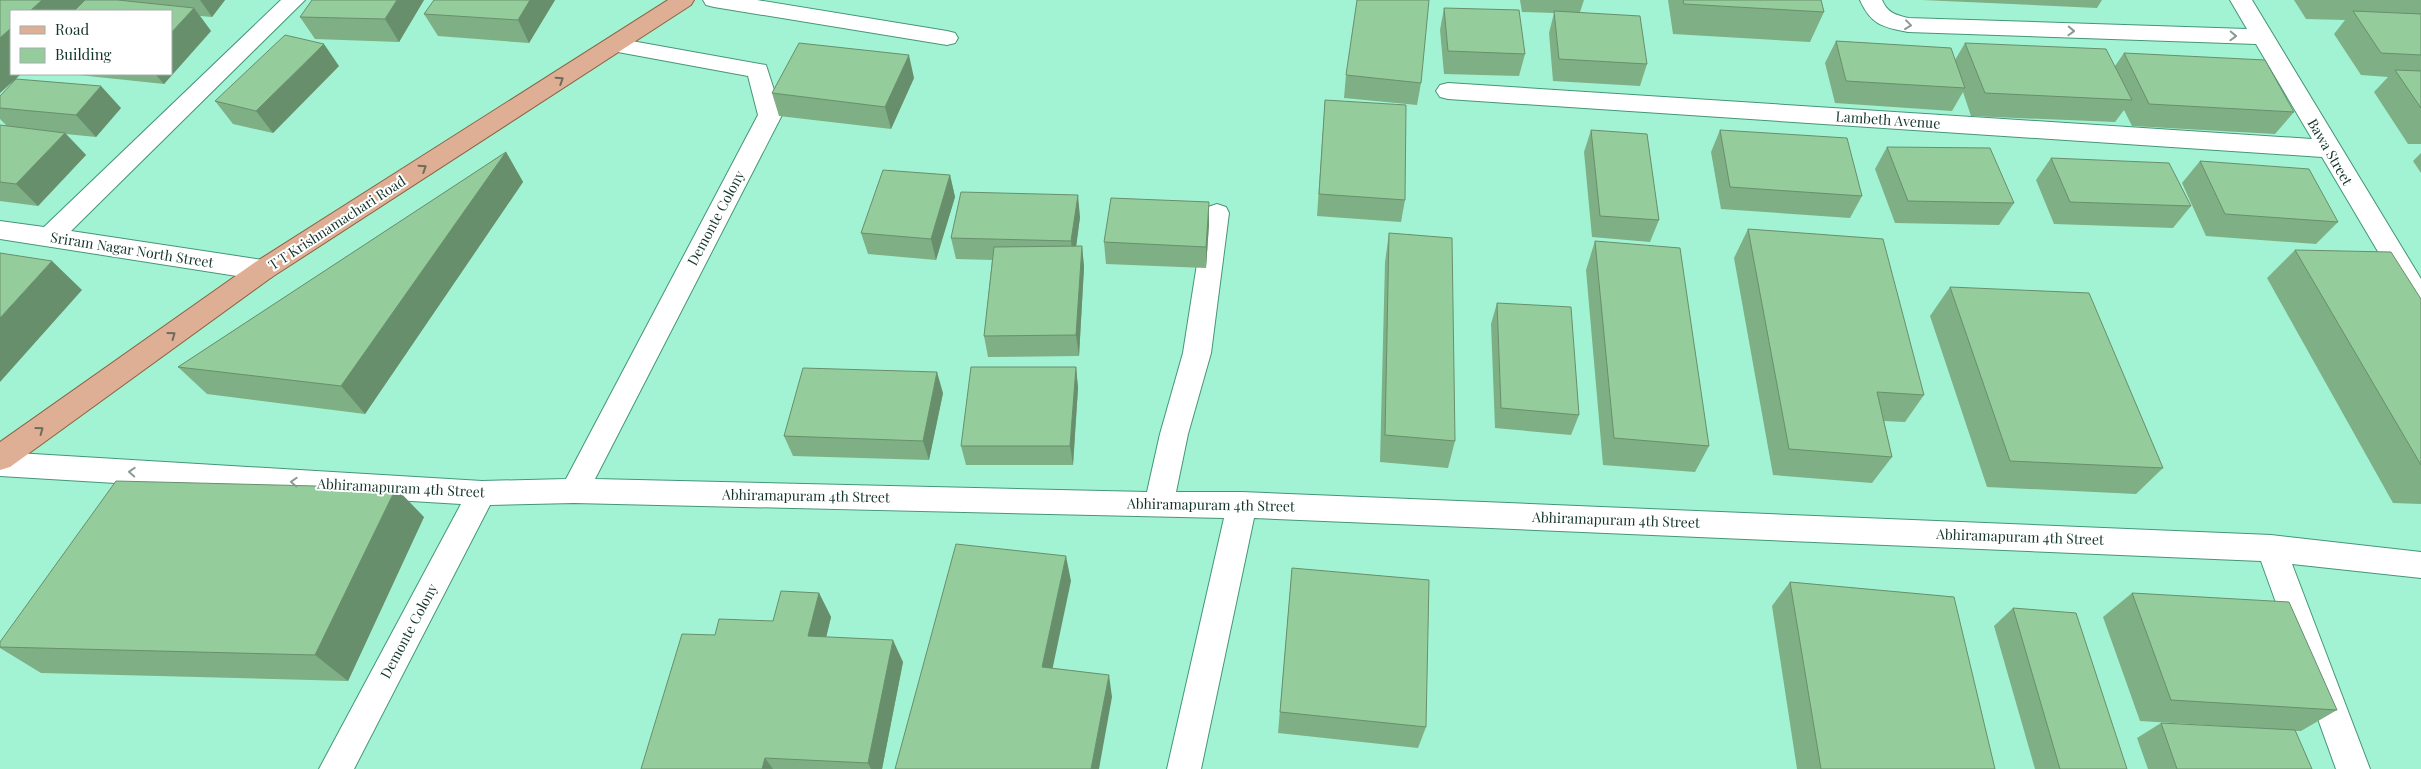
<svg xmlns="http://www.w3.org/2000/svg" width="2421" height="769" font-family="'Playfair Display',serif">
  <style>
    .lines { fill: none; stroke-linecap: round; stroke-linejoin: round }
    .minor-casing { stroke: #459679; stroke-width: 2 }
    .major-casing { stroke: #896142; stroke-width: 2 }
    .minor { fill: #fff; fill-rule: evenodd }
    .major { fill: #deaf95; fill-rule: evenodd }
    .wall { fill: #7faf85 }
    .shaded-wall { fill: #688f6c }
    .building { fill: #94cc9b; stroke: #688f6c }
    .oneway { stroke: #899a94 }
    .oneway2 { stroke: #6e6c5a }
    .labels { text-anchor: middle; stroke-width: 4; stroke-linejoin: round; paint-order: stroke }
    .street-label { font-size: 14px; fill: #133529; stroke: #fff }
  </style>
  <rect width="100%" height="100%" fill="#a2f3d3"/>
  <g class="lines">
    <g class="minor-casing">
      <g id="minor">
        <path d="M281 0H305L71 231 263 260 272 263 276 270 272 277 263 280 0 239V221L44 227Z"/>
        <path d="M703 0H757L947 31 955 33 958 38 955 43 947 45 714 7 706 5Z"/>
        <path d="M1860 0H1882C1887 12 1895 15 1908 18L2247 29 2230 0H2252L2421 279V312L2412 309 2322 157 1448 99 1440 97 1436 91 1440 85 1448 83 2312 139 2256 44 1908 32C1883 27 1871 25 1860 0Z"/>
        <path d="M615 38 766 65 782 115 595 479 1147 492 1160 434 1183 353 1205 213 1208 207 1217 204 1226 207 1229 213 1211 353 1188 434 1176 492H1242L2271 535 2421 552V578L2292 564 2370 769H2336L2261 561 1254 518 1201 769H1167L1224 518 574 503 490 505 354 769H319L461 504 0 476V452L482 481 566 479 758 115 748 76 607 50 604 45 607 40Z"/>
      </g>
    </g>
    <g class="major-casing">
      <path id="major" d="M668 0H694L691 5 272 277 10 467 0 470V442L254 263Z"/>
    </g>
    <use href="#minor" class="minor"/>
    <use href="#major" class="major"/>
  </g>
  <g class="wall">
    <path d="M0 0H225L212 17 200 16 211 31 164 84 69 74H171V11H11V74H21L0 93Z"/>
    <path d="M424 0 399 42 315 39 300 17Z"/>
    <path d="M555 0 529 43 438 36 424 14Z"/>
    <path d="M1520 0H1584L1580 12 1647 64 1640 86 1553 81 1549 33 1554 13 1522 12Z"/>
    <path d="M1668 0H1821L1824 12 1810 42 1673 34Z"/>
    <path d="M1922 0H2102L2097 8Z"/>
    <path d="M2294 0H2421V144H2408L2374 92 2388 77 2361 75 2334 34 2345 20 2306 19Z"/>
    <path d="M1444 8 1525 54 1519 76 1444 74 1440 30Z"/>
    <path d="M1836 41 1955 60 1965 43 2115 66 2124 53 2294 112 2275 134 2132 126 2124 110 2115 122 1971 116 1963 92 1952 111 1835 103 1825 63Z"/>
    <path d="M339 66 273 133 233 124 215 101Z"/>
    <path d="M1346 75 1421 83 1417 105 1344 98Z"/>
    <path d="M914 78 891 129 779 116 772 93Z"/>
    <path d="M0 96 121 108 96 137 66 134 86 155 38 206 0 201V125L7 126 0 119Z"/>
    <path d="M1325 100 1405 200 1401 222 1317 216Z"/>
    <path d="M1591 130 1659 220 1650 242 1592 237 1584 152Z"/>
    <path d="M1720 130 1862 196 1850 218 1721 209 1711 152Z"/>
    <path d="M1887 147 2014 203 1999 225 1895 223 1875 169Z"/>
    <path d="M506 152 523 182 365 414 207 394 178 367Z"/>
    <path d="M2421 153V173L2413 161Z"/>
    <path d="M2051 158 2191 206 2173 228 2054 224 2036 180Z"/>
    <path d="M2200 161 2338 222 2316 244 2206 236 2182 183Z"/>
    <path d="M950 175 955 197 936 260 868 254 861 233Z"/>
    <path d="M1080 217 1076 246H1082L1084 267 1079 356 988 357 984 336 992 260 956 259 951 238Z"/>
    <path d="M1209 224 1206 268 1106 264 1104 242Z"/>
    <path d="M1748 229 1924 395 1905 422 1884 421 1892 457 1872 483 1773 475 1734 258Z"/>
    <path d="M1389 233 1455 441 1448 468 1380 462 1385 262Z"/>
    <path d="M1595 241 1709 446 1695 472 1603 465 1586 270Z"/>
    <path d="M2295 250 2421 299V504L2393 503 2267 278Z"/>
    <path d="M1950 287 2163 468 2136 494 1987 487 1930 316Z"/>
    <path d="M1497 303 1579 415 1571 435 1495 428 1491 324Z"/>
    <path d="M1076 367 1078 388 1073 465H966L961 446Z"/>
    <path d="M943 393 929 460 793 456 784 436Z"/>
    <path d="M424 517 348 681 41 673 0 648V647Z"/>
    <path d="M1292 568 1426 727 1418 748 1278 733Z"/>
    <path d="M1790 582 1995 769H1797L1772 606Z"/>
    <path d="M819 593 831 617 826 637 903 662 882 769H641L773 621Z"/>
    <path d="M2132 593 2337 710 2301 731H2295L2312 769H2148L2137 738 2161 723 2240 727 2140 721 2103 617Z"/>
    <path d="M2013 608 2127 769H2035L1994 626Z"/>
  </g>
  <g class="shaded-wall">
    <path d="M42 0H101L89 11H30Z"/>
    <path d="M200 0H225L212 17Z"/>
    <path d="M397 0H424L399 42 385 19Z"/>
    <path d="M530 0H555L529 43 518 20Z"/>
    <path d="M194 8 211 31 164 84 155 74H171V33Z"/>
    <path d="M11 28V74H21L0 93V38Z"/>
    <path d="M324 44 339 66 273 133 256 111Z"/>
    <path d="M909 55 914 78 891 129 885 107Z"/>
    <path d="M101 86 121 108 96 137 76 115Z"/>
    <path d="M65 133 86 155 38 206 16 184Z"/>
    <path d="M506 152 523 182 365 414 341 386Z"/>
    <path d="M950 175 955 197 936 260 931 239Z"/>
    <path d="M1078 195 1080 217 1074 263 1071 241Z"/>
    <path d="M1209 202V224L1206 268V247Z"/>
    <path d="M1082 246 1084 267 1079 356 1076 335Z"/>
    <path d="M52 261 82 290 0 382V318Z"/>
    <path d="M1076 367 1078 388 1073 465 1070 446Z"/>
    <path d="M937 372 943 393 929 460 923 441Z"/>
    <path d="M396 488 424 517 348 681 315 655Z"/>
    <path d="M1066 556 1071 581 1048 690 1042 667Z"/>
    <path d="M819 593 831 617 821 659 808 636Z"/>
    <path d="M893 640 903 662 882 769H871L868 763Z"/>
    <path d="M1109 675 1112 697 1099 769H1091Z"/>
    <path d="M765 758 773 769H762Z"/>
  </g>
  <g class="building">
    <path d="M0 0H42L30 11H11V28L0 38Z"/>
    <path d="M85 0H118L194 8 171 33V11H74Z"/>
    <path d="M312 0H397L385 19 300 17Z"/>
    <path d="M434 0H530L518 20 424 14Z"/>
    <path d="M1357 0H1429L1421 83 1346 75Z"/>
    <path d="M1683 0H1821L1824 12 1684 4Z"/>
    <path d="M1444 8 1519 10 1525 54 1448 51Z"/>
    <path d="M1554 11 1640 16 1647 64 1559 59Z"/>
    <path d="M2353 11 2421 14V55L2381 53Z"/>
    <path d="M285 35 324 44 256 111 215 101Z"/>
    <path d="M1836 41 1951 48 1965 88 1846 81Z"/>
    <path d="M799 43 909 55 885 107 772 93Z"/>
    <path d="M1965 43 2106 49 2132 100 1985 93Z"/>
    <path d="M2124 53 2265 60 2294 112 2149 104Z"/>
    <path d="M2395 70 2421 71V108Z"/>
    <path d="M16 79 101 86 76 115 0 108V96Z"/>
    <path d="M1325 100 1406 105 1405 200 1319 194Z"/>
    <path d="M0 125 65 133 16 184 0 182Z"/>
    <path d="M1591 130 1647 134 1659 220 1600 216Z"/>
    <path d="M1720 130 1847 138 1862 196 1730 187Z"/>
    <path d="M1887 147 1990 148 2014 203 1908 201Z"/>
    <path d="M506 152 341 386 178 367Z"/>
    <path d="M2051 158 2169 163 2191 206 2070 202Z"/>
    <path d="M2200 161 2309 169 2338 222 2225 214Z"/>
    <path d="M883 170 950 175 931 239 861 233Z"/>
    <path d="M961 192 1078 195 1071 241 951 238Z"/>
    <path d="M1111 198 1209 202 1206 247 1104 242Z"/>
    <path d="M1748 229 1883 239 1924 395 1877 392 1892 457 1789 449Z"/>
    <path d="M1389 233 1452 238 1455 441 1385 435Z"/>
    <path d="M1595 241 1680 248 1709 446 1614 438Z"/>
    <path d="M1082 246 1076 335 984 336 994 247Z"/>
    <path d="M2295 250 2391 252 2421 299V465Z"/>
    <path d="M0 253 52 261 0 318Z"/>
    <path d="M1950 287 2089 293 2163 468 2010 461Z"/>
    <path d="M1497 303 1571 307 1579 415 1501 408Z"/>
    <path d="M971 367H1076L1070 446H961Z"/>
    <path d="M803 368 937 372 923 441 784 436Z"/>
    <path d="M116 481 396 488 315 655 0 647V642Z"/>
    <path d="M956 544 1066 556 1042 667 1109 675 1091 769H895Z"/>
    <path d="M1292 568 1429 580 1426 727 1280 712Z"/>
    <path d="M1790 582 1954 597 1995 769H1821Z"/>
    <path d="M781 591 819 593 808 636 893 640 868 763 765 758 762 769H641L682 634 715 635 719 619 773 621Z"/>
    <path d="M2132 593 2289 602 2337 710 2171 700Z"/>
    <path d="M2013 608 2076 613 2127 769H2060Z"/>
    <path d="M2161 723 2295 730 2312 769H2177Z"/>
  </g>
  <defs><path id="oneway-chevron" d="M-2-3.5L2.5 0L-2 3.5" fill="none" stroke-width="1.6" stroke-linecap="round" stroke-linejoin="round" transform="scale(1.25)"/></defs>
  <g class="oneway">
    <use href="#oneway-chevron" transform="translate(1908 25) rotate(7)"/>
    <use href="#oneway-chevron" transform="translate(2071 31) rotate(2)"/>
    <use href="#oneway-chevron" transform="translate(2233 36) rotate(2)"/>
    <use href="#oneway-chevron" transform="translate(132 472) rotate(-177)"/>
    <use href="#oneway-chevron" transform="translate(294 482) rotate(-177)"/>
  </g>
  <g class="oneway2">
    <use href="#oneway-chevron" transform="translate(560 80) rotate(-33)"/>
    <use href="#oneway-chevron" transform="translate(423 168) rotate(-33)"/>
    <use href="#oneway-chevron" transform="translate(172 335) rotate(-36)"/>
    <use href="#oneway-chevron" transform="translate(40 430) rotate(-36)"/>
  </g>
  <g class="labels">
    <g class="street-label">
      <text transform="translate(1888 120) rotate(4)" y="5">Lambeth Avenue</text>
      <text transform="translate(2330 152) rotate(60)" y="5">Bawa Street</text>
      <text transform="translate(716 218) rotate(-62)" y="5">Demonte Colony</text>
      <text transform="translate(337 223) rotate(-33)" y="5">T T Krishnamachari Road</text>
      <text transform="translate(132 250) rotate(9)" y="5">Sriram Nagar North Street</text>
      <text transform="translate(401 488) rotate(3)" y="5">Abhiramapuram 4th Street</text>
      <text transform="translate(806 496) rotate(1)" y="5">Abhiramapuram 4th Street</text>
      <text transform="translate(1211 505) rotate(1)" y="5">Abhiramapuram 4th Street</text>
      <text transform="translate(1616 520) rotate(2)" y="5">Abhiramapuram 4th Street</text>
      <text transform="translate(2020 537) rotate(2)" y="5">Abhiramapuram 4th Street</text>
      <text transform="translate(409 631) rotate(-62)" y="5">Demonte Colony</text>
    </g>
  </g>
  <rect x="10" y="10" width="162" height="65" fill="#ffffff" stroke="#a1aea9"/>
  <rect x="20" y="26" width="25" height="8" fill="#deaf95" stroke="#a1aea9"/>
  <text x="55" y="35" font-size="15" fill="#133529">Road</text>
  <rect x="20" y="48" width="25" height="15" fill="#94cc9b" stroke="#a1aea9"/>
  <text x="55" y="60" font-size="15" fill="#133529">Building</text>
</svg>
